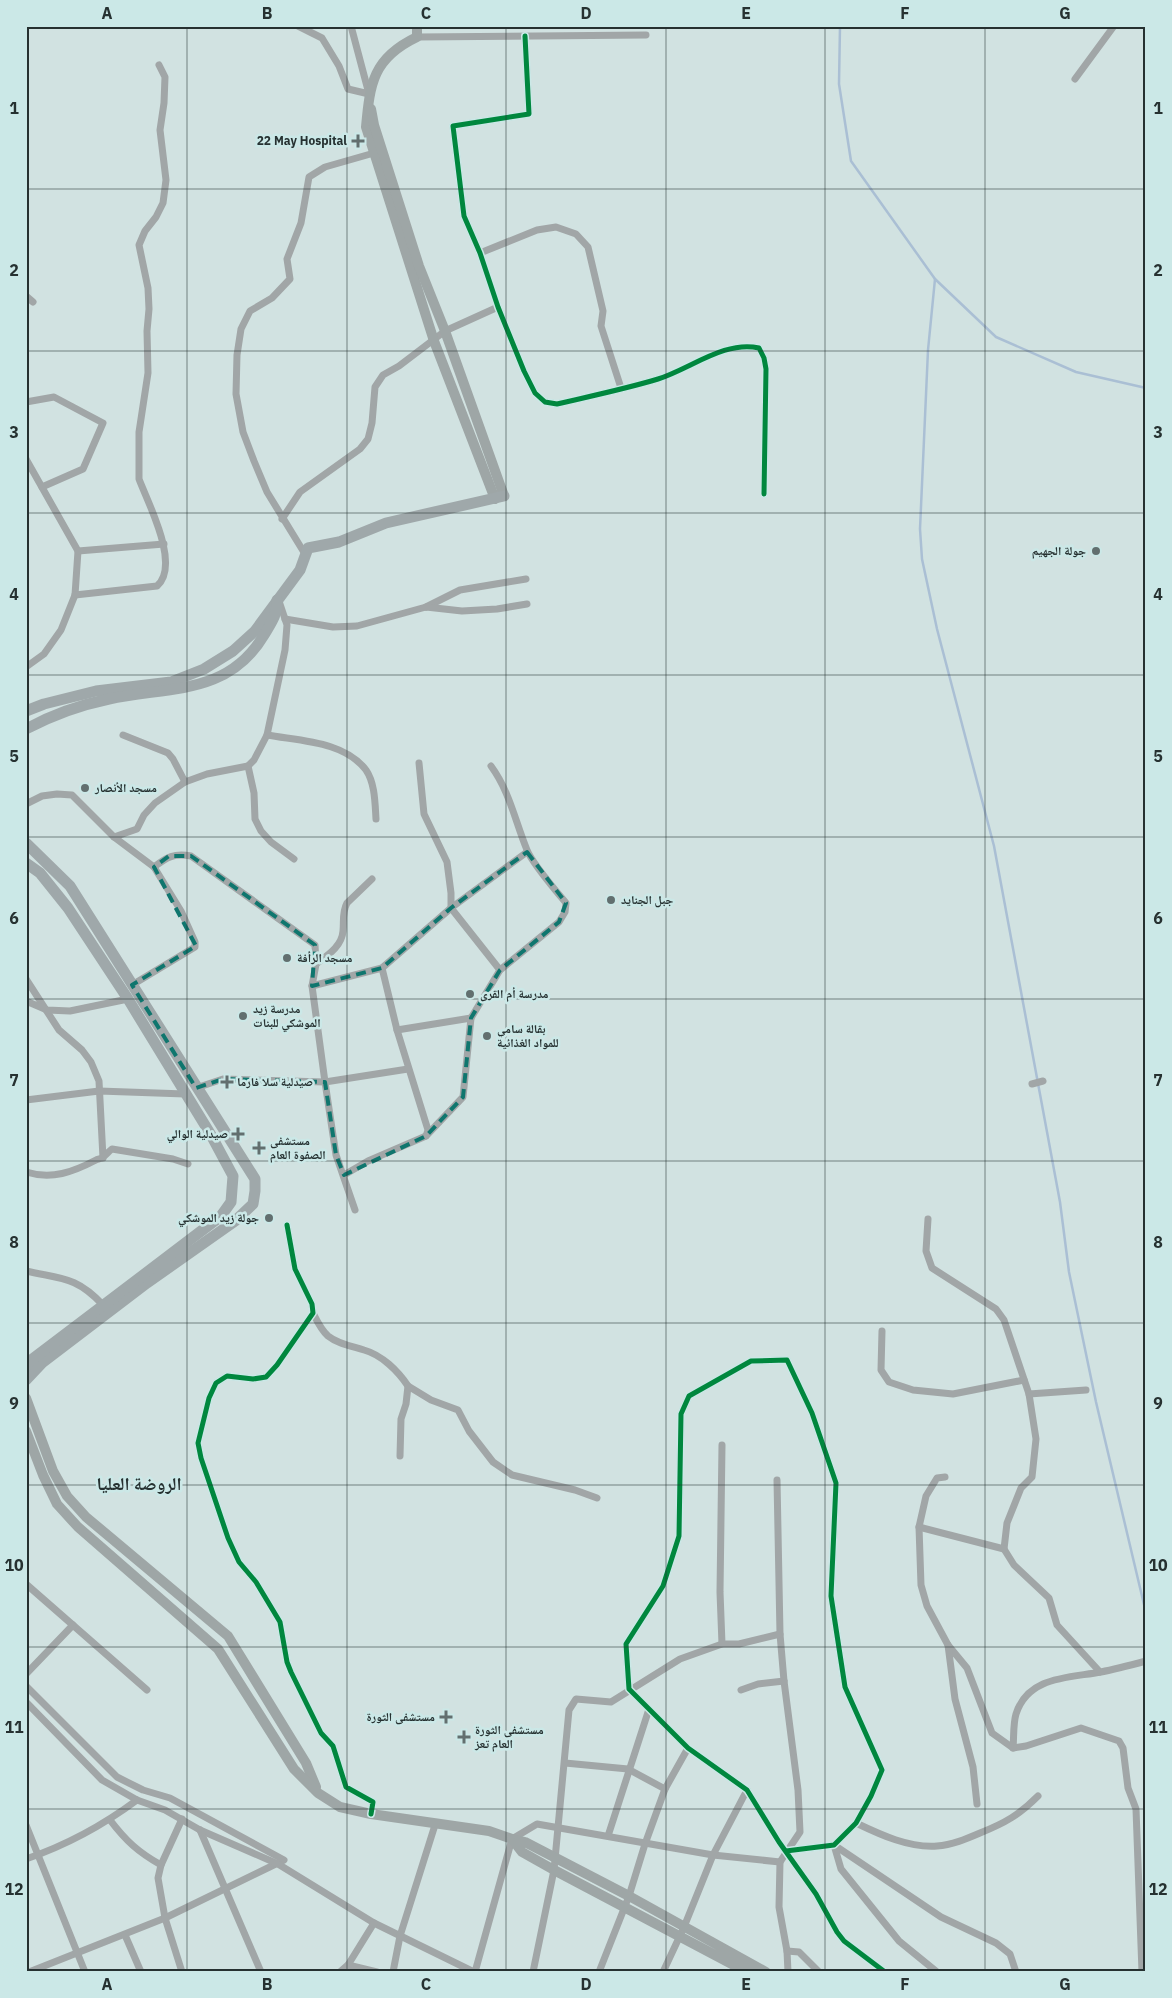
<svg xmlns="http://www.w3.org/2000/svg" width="1172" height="1998" font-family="'IBM Plex Sans','Noto Naskh Arabic',sans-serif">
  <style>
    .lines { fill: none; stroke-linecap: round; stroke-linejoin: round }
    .stream { stroke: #aabfd4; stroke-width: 2.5 }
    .street { stroke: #a1a6a7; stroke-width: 7 }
    .secondary { stroke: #9ea6a6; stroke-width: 10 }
    .primary { stroke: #9fa8aa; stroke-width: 11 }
    .cycleway-casing { stroke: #cbe8e7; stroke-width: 8 }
    .cycleway { stroke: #00873e; stroke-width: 5 }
    .marked { fill: none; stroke: #0f766e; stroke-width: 4; stroke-dasharray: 10 6; stroke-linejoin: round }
    .grid { fill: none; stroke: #263131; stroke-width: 1; stroke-opacity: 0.55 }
    .poi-dot { fill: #626f6f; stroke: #cbe8e7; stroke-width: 2 }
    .labels { text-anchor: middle; stroke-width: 5; stroke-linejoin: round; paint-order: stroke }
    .poi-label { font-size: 12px; font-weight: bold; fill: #263131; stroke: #cbe8e7; text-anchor: start }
    .district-label { font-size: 18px; font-weight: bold; fill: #263131; stroke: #cbe8e7 }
    .neatline { fill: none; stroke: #263131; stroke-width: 2 }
    .grid-label { font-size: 16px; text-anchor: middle; font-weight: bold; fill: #263131 }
  </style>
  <rect width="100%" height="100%" fill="#d1e2e1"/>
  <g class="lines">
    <g class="stream">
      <path d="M840 26 839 84 851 161 935 279 996 337 1076 372 1146 388"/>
      <path d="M935 279 928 350 920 529 922 559 937 629 994 846 1060 1202 1069 1272 1096 1402 1146 1613"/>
    </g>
    <g class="street">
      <path d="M298 26 322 38 339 66 348 89 369 94 351 26"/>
      <path d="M525 36 529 114 453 126 464 216 480 253 498 307 524 371 535 393 545 402 557 404C591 396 625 389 658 379 690 369 725 340 759 348L764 358 766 369 764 494"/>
      <path d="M417 37 646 35"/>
      <path d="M1075 79 1114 26"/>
      <path d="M480 253 537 230 556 227 576 234 588 247 603 311 601 326 621 388"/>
      <path d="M26 296 33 302"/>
      <path d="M26 402 54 397 103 423 83 469 42 487"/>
      <path d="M26 459 78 551 75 595 61 630 44 654 26 667"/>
      <path d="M282 519 300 492 360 449 368 439 372 423 375 387 383 375 399 366 445 331 498 307"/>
      <path d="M78 551 164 544"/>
      <path d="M305 554 267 492 254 461 243 432 236 394 237 355 241 329 250 311 272 298 290 279 287 259 301 223 309 177 325 167 374 153"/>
      <path d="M75 595 157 586C181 565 148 503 139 479V432L148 373 147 331 149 309 148 288 139 245 145 231 156 217 163 203 166 180 160 130 164 103 165 77 159 65"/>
      <path d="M426 607 460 590 526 579"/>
      <path d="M285 619 333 627 357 626 426 607 462 611 497 609 527 604"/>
      <path d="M123 735 168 753 173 759 185 782"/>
      <path d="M267 735C300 741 344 741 366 770 375 783 375 803 376 819"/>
      <path d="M419 763 424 814 447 862 451 893V908L500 970"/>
      <path d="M248 766 254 793 255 819 261 831 271 842 294 859"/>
      <path d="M26 804 42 796 57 794 72 795 114 837 154 867 181 911 195 942V947L132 985"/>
      <path d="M114 837 137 829 144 815 155 803 185 782 207 774 248 766 254 760 267 735 285 650 287 625 279 601"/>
      <path d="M154 867C167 857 174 853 191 856L315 945 316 964 312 986 325 1082 336 1155 355 1210"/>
      <path d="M316 964C328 955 342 946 343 931 344 921 342 912 347 903L372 879"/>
      <path d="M382 968 397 1030 428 1130 426 1136"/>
      <path d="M26 979 59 1030 82 1050 91 1062 99 1081 103 1158"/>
      <path d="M312 986 382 968 451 908 527 852"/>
      <path d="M26 1001 47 1010 70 1011 128 999"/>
      <path d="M397 1030 471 1018"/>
      <path d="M1032 1084 1043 1081"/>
      <path d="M196 1088 223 1079 325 1082 408 1069"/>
      <path d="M26 1100 99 1091 185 1094"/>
      <path d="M26 1172C52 1180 73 1172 96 1160 98 1159 101 1159 103 1157 107 1154 108 1152 112 1149L173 1159 188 1164"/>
      <path d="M344 1175 368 1161 426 1136 463 1097 471 1018 500 970 559 922 565 912 566 903C556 891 532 863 527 850 515 821 510 792 491 766"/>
      <path d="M928 1219 926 1251 932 1268 996 1309 1004 1320 1029 1394 1036 1439 1032 1477 1021 1488 1007 1523 1004 1549 1014 1565 1049 1598 1057 1625 1100 1672"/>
      <path d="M287 1225 295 1269 312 1304 313 1313 277 1365 266 1377 253 1379 227 1376 216 1383 209 1398 198 1443 201 1458 228 1538 239 1562 256 1582 280 1622 287 1662 291 1672 321 1733 333 1746 346 1787 373 1802 371 1814"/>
      <path d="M26 1271C61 1279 76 1276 103 1305"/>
      <path d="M313 1313C317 1321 321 1330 328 1336 338 1344 351 1346 364 1350 382 1355 398 1371 408 1386L406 1404 401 1419 400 1456"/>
      <path d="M882 1331 881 1370 889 1382 913 1390 953 1394 1024 1380"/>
      <path d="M408 1386 431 1400 458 1410 469 1431 493 1462 512 1475 575 1490 597 1498"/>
      <path d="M1029 1394 1086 1390"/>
      <path d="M722 1445 720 1592 722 1644"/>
      <path d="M945 1477 937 1478 926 1496 919 1527 921 1585 927 1606 948 1645 967 1668 992 1733 1013 1748 1026 1746 1081 1728 1119 1741 1123 1748 1128 1788 1136 1809 1142 1972"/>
      <path d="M777 1480 780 1634 784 1681 798 1790 800 1832 780 1862 779 1907 787 1951 788 1972"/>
      <path d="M919 1527 1004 1549"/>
      <path d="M26 1584 147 1690"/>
      <path d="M948 1645 955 1699 973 1767 977 1804"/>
      <path d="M26 1674 73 1625"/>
      <path d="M26 1686 117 1777 143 1790 170 1798 284 1860 165 1918 29 1972"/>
      <path d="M741 1690 758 1684 784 1681"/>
      <path d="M26 1702 102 1780 137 1800 165 1810 200 1830 278 1864 374 1923 474 1972"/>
      <path d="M1013 1748C1014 1737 1013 1724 1016 1714 1028 1676 1069 1678 1101 1672 1116 1669 1131 1665 1146 1661"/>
      <path d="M565 1763 628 1769 665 1789"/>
      <path d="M182 1819 161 1865 158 1878 165 1918 182 1972"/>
      <path d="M110 1820C126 1841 138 1852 161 1865"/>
      <path d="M856 1823C881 1835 909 1848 937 1846 952 1845 966 1839 980 1833 1005 1823 1019 1815 1038 1796"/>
      <path d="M26 1825 85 1972"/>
      <path d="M200 1830 261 1972"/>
      <path d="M608 1836 649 1709"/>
      <path d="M834 1845 941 1917 996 1943 1010 1954 1016 1972"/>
      <path d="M834 1845 841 1869 899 1941 937 1972"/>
      <path d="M786 1851 834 1845 856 1823 871 1796 882 1770 845 1687 831 1596 836 1483 812 1413 787 1360 751 1361 689 1396 681 1414 679 1536 663 1586 626 1644 629 1689 688 1748 747 1790 779 1842 816 1894 837 1932 844 1941 885 1972"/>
      <path d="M26 1859C67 1845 102 1826 137 1800"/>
      <path d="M125 1935 141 1972"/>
      <path d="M787 1951 799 1952 819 1972"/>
      <path d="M348 1965 377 1972"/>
      <path d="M340 1972 348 1965 374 1923"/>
      <path d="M393 1972 400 1936 435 1825"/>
      <path d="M475 1972 512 1839 537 1824 713 1855 780 1862"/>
      <path d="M533 1972 554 1870 569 1710 576 1699 611 1702 680 1659 722 1644H739L780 1634"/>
      <path d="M599 1972 629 1896 645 1844 665 1789 688 1748"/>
      <path d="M663 1972 684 1927 713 1855 747 1790"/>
    </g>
    <g class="secondary">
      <path d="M417 26V37C373 58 370 83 366 127L434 341 495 499"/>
      <path d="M371 109 374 125 419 266 445 331 504 496"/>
      <path d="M26 1398 53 1471 67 1496 86 1517 228 1636 306 1763 316 1787"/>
      <path d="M26 1431 43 1475 57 1504 78 1527 218 1649 294 1769 318 1793 340 1807 371 1814 489 1831 512 1839"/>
      <path d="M747 1972 554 1870 522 1852 512 1839 525 1842 629 1896 766 1972"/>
    </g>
    <g class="primary">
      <path d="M26 711 44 704 96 691 171 682 204 669 233 651 255 631 300 570 308 548 339 542 386 523 504 496"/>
      <path d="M26 729C52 715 80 705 109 699 168 686 228 696 264 635 271 623 278 614 277 600"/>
      <path d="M26 843 70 886 255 1179V1191L253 1204 235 1221 147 1283 42 1363 26 1380"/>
      <path d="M26 863 40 873 68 908 128 999 211 1135 233 1176 231 1202 221 1216 30 1361 26 1366"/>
    </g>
    <g class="cycleway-casing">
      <g id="cycleway">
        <path d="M525 36 529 114 453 126 464 216 480 253 498 307 524 371 535 393 545 402 557 404C591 396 625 389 658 379 690 369 725 340 759 348L764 358 766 369 764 494"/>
        <path d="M287 1225 295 1269 312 1304 313 1313 277 1365 266 1377 253 1379 227 1376 216 1383 209 1398 198 1443 201 1458 228 1538 239 1562 256 1582 280 1622 287 1662 291 1672 321 1733 333 1746 346 1787 373 1802 371 1814"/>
        <path d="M786 1851 834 1845 856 1823 871 1796 882 1770 845 1687 831 1596 836 1483 812 1413 787 1360 751 1361 689 1396 681 1414 679 1536 663 1586 626 1644 629 1689 688 1748 747 1790 779 1842 816 1894 837 1932 844 1941 885 1972"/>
      </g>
    </g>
    <use href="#cycleway" class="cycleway"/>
  </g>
  <path class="marked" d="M527 852 566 903 559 922 500 970 471 1018 463 1097 426 1136 344 1175 336 1155 325 1082 223 1079 196 1088 132 985 196 946 154 867 169 856H191L315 945 312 986 382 968 451 908Z"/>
  <path class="grid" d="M187 26V1972M347 26V1972M506 26V1972M666 26V1972M825 26V1972M985 26V1972M26 189H1146M26 351H1146M26 513H1146M26 675H1146M26 837H1146M26 999H1146M26 1161H1146M26 1323H1146M26 1485H1146M26 1647H1146M26 1809H1146"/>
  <g class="poi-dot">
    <path d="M355.5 133.5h5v5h5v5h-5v5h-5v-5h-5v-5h5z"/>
    <circle cx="1096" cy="551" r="5"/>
    <circle cx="85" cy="788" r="5"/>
    <circle cx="611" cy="900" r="5"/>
    <circle cx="287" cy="958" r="5"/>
    <circle cx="470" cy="994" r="5"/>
    <circle cx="243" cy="1016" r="5"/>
    <circle cx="487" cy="1036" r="5"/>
    <path d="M224.5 1074.5h5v5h5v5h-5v5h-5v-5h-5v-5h5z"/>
    <path d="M235.5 1126.5h5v5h5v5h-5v5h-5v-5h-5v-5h5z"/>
    <path d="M256.5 1140.5h5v5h5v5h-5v5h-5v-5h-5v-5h5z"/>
    <circle cx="269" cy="1218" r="5"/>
    <path d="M443.5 1709.5h5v5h5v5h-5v5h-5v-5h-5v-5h5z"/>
    <path d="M461.5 1729.5h5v5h5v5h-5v5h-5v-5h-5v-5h5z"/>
  </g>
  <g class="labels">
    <g class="poi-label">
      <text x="347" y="145" text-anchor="end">22 May Hospital</text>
      <text x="1086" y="555" text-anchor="end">جولة الجهيم</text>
      <text x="95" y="792">مسجد الأنصار</text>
      <text x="621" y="904">جبل الجنايد</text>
      <text x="297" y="962">مسجد الرأفة</text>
      <text x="480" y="998">مدرسة أم القرى</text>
      <text x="253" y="1013">مدرسة زيد<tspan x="253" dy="14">الموشكي للبنات</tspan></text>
      <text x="497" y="1033">بقالة سامي<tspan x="497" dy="14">للمواد الغذائية</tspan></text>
      <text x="237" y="1086">صيدلية سلا فارما</text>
      <text x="228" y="1138" text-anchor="end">صيدلية الوالي</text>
      <text x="270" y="1145">مستشفى<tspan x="270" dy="14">الصفوة العام</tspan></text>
      <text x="259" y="1222" text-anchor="end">جولة زيد الموشكي</text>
      <text x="435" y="1721" text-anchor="end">مستشفى الثورة</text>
      <text x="475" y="1734">مستشفى الثورة<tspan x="475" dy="14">العام تعز</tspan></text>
    </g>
    <g class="district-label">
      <text x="139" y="1490">الروضة العليا</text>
    </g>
  </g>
  <rect width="1172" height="1998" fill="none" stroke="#cbe8e7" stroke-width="55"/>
  <rect x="28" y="28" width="1116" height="1942" class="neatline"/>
  <g class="grid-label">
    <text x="107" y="19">A</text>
    <text x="267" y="19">B</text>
    <text x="426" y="19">C</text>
    <text x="586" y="19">D</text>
    <text x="746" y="19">E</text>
    <text x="905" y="19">F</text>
    <text x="1065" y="19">G</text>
    <text x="14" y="114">1</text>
    <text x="1158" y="114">1</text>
    <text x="14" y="276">2</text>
    <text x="1158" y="276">2</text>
    <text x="14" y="438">3</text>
    <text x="1158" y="438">3</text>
    <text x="14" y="600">4</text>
    <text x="1158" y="600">4</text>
    <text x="14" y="762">5</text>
    <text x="1158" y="762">5</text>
    <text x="14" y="924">6</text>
    <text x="1158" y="924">6</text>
    <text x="14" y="1086">7</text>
    <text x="1158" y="1086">7</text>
    <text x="14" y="1248">8</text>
    <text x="1158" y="1248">8</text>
    <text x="14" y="1409">9</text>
    <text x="1158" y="1409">9</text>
    <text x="14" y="1571">10</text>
    <text x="1158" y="1571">10</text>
    <text x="14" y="1733">11</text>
    <text x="1158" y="1733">11</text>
    <text x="14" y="1895">12</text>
    <text x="1158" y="1895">12</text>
    <text x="107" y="1990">A</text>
    <text x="267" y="1990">B</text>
    <text x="426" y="1990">C</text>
    <text x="586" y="1990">D</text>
    <text x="746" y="1990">E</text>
    <text x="905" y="1990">F</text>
    <text x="1065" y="1990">G</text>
  </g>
</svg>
